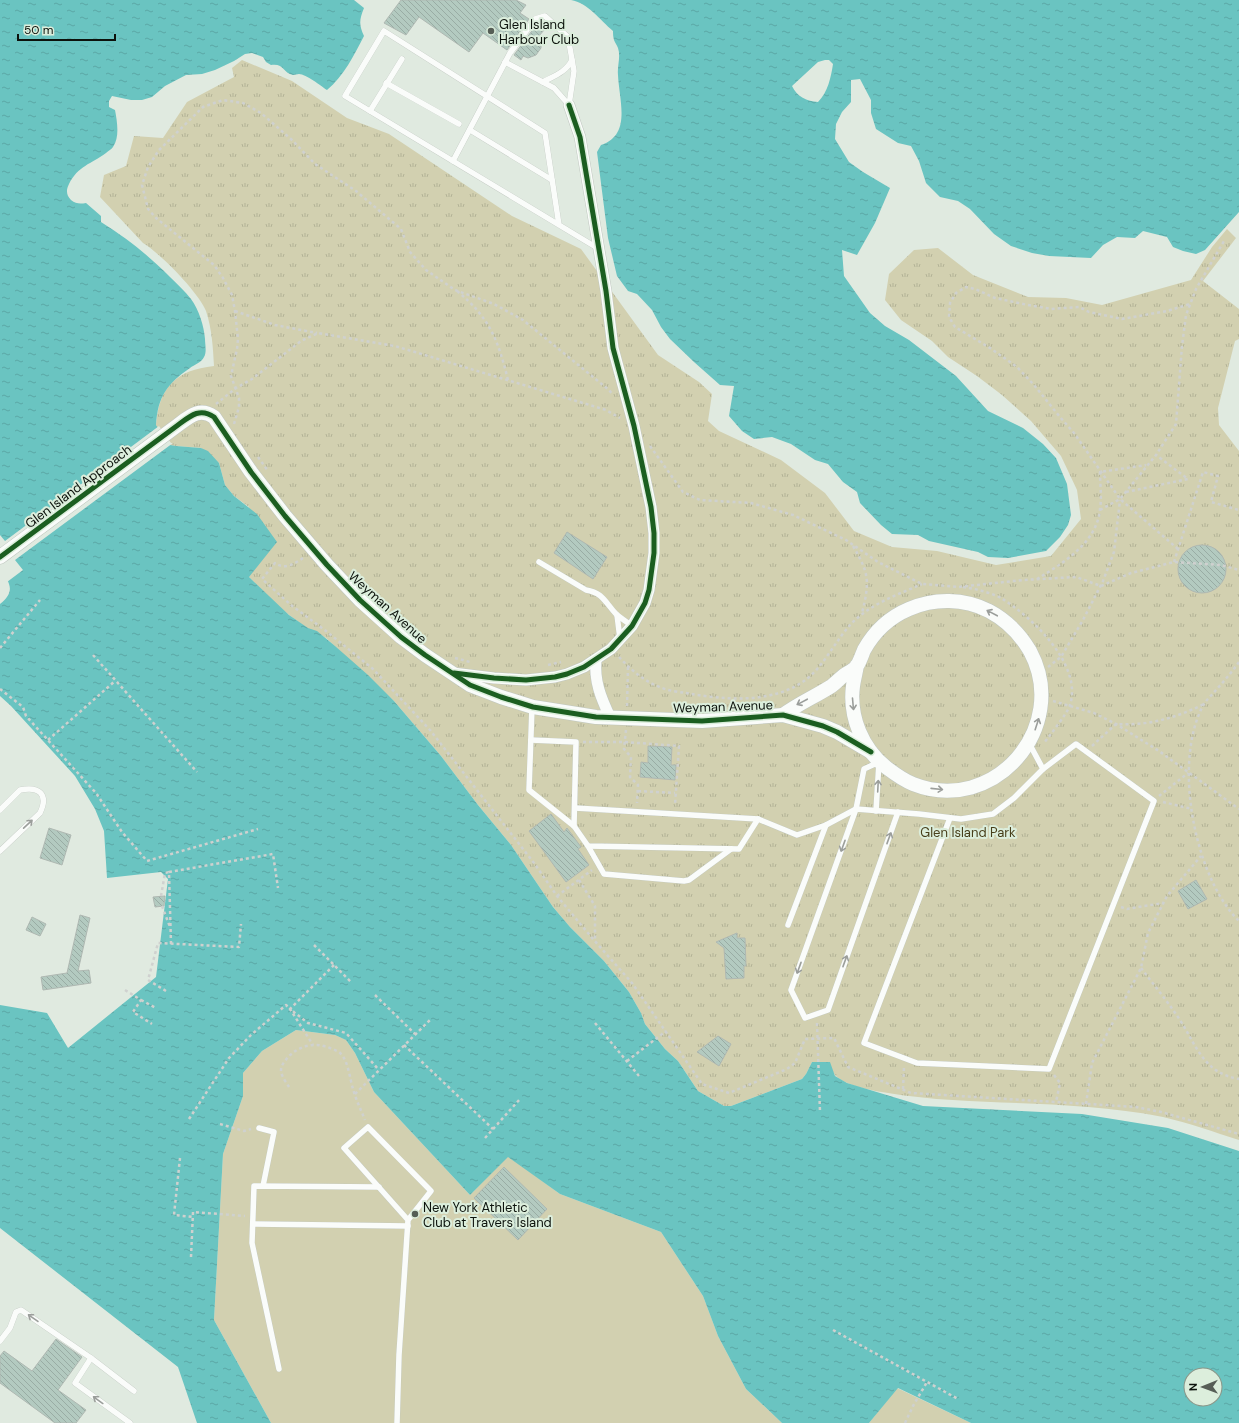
<svg xmlns="http://www.w3.org/2000/svg" width="1239" height="1423" font-family="'DM Sans',sans-serif">
  <style>
    .grass { fill: url(#grass-tufts) }
    .pitch { fill: #d2d0b0 }
    .water { fill: url(#water-ripples); fill-rule: evenodd }
    .pier { fill: #e0eae0 }
    .building { fill: url(#building-back-hatch); stroke: #afb8b2 }
    .lines { fill: none; stroke-linecap: round; stroke-linejoin: round }
    .service-casing { stroke: #bfc6bf; stroke-width: 6 }
    .minor-casing { stroke: #bfc6bf; stroke-width: 12 }
    .tertiary-casing { stroke: #bfc6bf; stroke-width: 15 }
    .path { stroke: #cfd1cf; stroke-width: 2.5; stroke-dasharray: 3 3; stroke-linecap: butt }
    .service { stroke: #fafcfa; stroke-width: 5.5 }
    .minor { stroke: #fafcfa; stroke-width: 11 }
    .tertiary { stroke: #fafcfa; stroke-width: 14 }
    .cycleway-casing { stroke: #dceedc; stroke-width: 8 }
    .cycleway { stroke: #1b5e20; stroke-width: 5 }
    .oneway { stroke: #9b9e9b }
    .poi-dot { fill: #565e56; stroke: #dceedc; stroke-width: 1.5 }
    .labels { text-anchor: middle; stroke-width: 4; stroke-linejoin: round; paint-order: stroke }
    .poi-label { font-size: 13px; fill: #0c120c; stroke: #dceedc; text-anchor: start }
    .street-label { font-size: 13px; fill: #0c120c; stroke: #dceedc }
    .park-label { font-size: 13px; fill: #483f1b; stroke: #dceedc }
  </style>
  <defs>
    <pattern id="grass-tufts" width="24" height="20" patternUnits="userSpaceOnUse"><rect width="24" height="20" fill="#d2d0b0"/><path d="M3 7l-1-3M5 7V3M7 7l1-3M15 17l-1-3M17 17v-4M19 17l1-3" fill="none" stroke="#b3b296"/></pattern>
    <pattern id="water-ripples" width="26" height="14" patternUnits="userSpaceOnUse"><rect width="26" height="14" fill="#6ac4c1"/><path d="M2 4q2-2 4 0t4 0M15 11q2-2 4 0t4 0" fill="none" stroke="#5ba7a5"/></pattern>
    <pattern id="building-back-hatch" width="6" height="6" patternUnits="userSpaceOnUse"><rect width="6" height="6" fill="#b3cac0"/><path d="M-1 5l2 2M0 0l6 6M5-1l2 2" fill="none" stroke="#99aca4"/></pattern>
  </defs>
  <rect width="100%" height="100%" fill="#e0eae0"/>
  <path class="grass" d="M242 60 292 81 347 118 389 134 512 216 581 249 658 355 699 382 712 394 708 421 719 431 781 460 825 493 854 531 892 547 937 551 996 565 1051 556 1081 519 1077 490 1061 456 1031 421 1002 395 977 376 948 357 932 341 901 320 885 300 889 274 914 250 938 248 973 275 1028 297 1066 298 1102 305 1191 280 1212 247 1227 229 1236 238 1203 281 1239 309V339L1235 341 1218 408 1219 425 1239 451V1140C1214 1132 1189 1123 1163 1117 1138 1112 1113 1109 1088 1107 1022 1101 954 1104 888 1093 874 1091 839 1085 833 1072L812 1062 806 1074 802 1079 731 1106H724L698 1091 678 1061 665 1049 645 1024 641 1013 629 992 604 961 570 927 553 907 511 845 478 805 441 756 394 701 326 638C319 633 312 631 306 627 285 614 267 595 249 577V507L234 496 225 485 219 463 201 448 176 446 170 445 156 425C159 387 176 370 214 366 213 348 212 329 206 311 199 293 160 253 143 243L100 197 104 175 126 166 134 136 163 138 187 102 234 77 232 68Z"/>
  <g class="pitch">
    <path d="M296 1030 335 1035 346 1040 355 1053 374 1092 470 1195 508 1156 560 1194 661 1232 703 1296 718 1336 746 1389 782 1423H271L214 1320 223 1154 243 1096V1073L262 1051Z"/>
    <path d="M897 1388 971 1423H869Z"/>
  </g>
  <g class="water">
    <path d="M0 0H354L364 8C359 20 359 25 364 36 354 55 344 76 327 90 321 86 306 74 299 74 297 74 295 75 293 75 283 73 284 63 271 65L266 62 263 57 252 53 245 54 234 61 215 70 202 74 186 75 165 86 152 97 142 100H131L112 96 109 101V107L115 110C117 121 120 137 113 147 112 149 108 151 106 153 91 164 78 166 69 184 66 190 66 195 71 200 76 204 80 204 86 203L101 216V222C128 239 148 255 170 277 177 284 185 291 191 299 199 310 204 326 205 339 205 344 207 352 204 357 202 362 194 365 190 368 167 384 158 396 156 425L170 445 176 446 201 448 208 451 219 463 225 485 234 496 257 514 277 542 249 577 289 615 308 628 317 631 335 646 368 675 394 701 441 756 478 805 511 845 553 907 570 927 604 961 629 992 641 1013 645 1024 665 1049 678 1061 698 1091 724 1106H731L802 1079 806 1074 812 1062H830L835 1076 847 1083 923 1106 1082 1114 1168 1128 1239 1151V1423H971L898 1388 869 1423H782L746 1389 718 1336 703 1296 661 1232 560 1194 508 1157 470 1195 374 1092 355 1053 346 1040 335 1035 296 1030 262 1051 243 1073V1096L223 1154 214 1320 271 1423H197L178 1367 0 1228V1005L47 1013 68 1048 156 977 168 879 161 872 107 878 104 831 95 809 75 776 11 706 0 696V604C16 591 10 583 0 569ZM1191 1375H1215V1399H1191Z"/>
    <path d="M571 0H1239V212L1205 250 1196 254 1183 251 1173 247 1167 237 1143 231 1135 238 1117 237 1103 245 1091 258 1049 256 1032 253 1011 246 994 234 970 209 958 201 940 197 926 183 919 161 911 146 898 143 876 129 871 113V100L860 79 851 80V102L842 112 836 124 835 139 849 162 863 172 890 188 875 223 857 255 842 250 844 276 870 313 885 326 909 340 956 376 988 411 1023 428 1043 444 1056 458 1067 484 1071 515 1068 525 1060 537 1046 551 1008 558 988 557 978 552 929 541 918 535 892 534 881 525 860 503 857 492 843 482 828 464 815 460 791 444 772 437 754 439 742 431 729 416 734 386 720 385 694 362 670 339 661 327 652 310 637 294 628 291 617 276 608 238 597 152 601 145C632 135 619 100 618 75 617 66 621 57 618 48 617 45 615 43 614 40 613 37 613 33 613 31 600 20 588 3 571 0ZM825 60H829L833 64C831 77 828 92 818 102 807 101 797 97 792 86L818 62Z"/>
  </g>
  <path class="pier" d="M159 426 171 443H173L15 560 23 570 7 582 0 572V535L5 541Z"/>
  <g class="building">
    <path d="M401 0H516L526 5 520 13 529 19 507 50 483 33 469 52 419 17 406 35 384 23Z"/>
    <path d="M537 24 545 29 538 37 541 42V48L536 55 528 58 523 56 521 60 514 55Z"/>
    <path d="M567 532 607 557 593 579 554 553Z"/>
    <circle cx="1202" cy="569" r="24"/>
    <path d="M648 746 672 747 671 765H676L675 780 640 777 641 762 648 763Z"/>
    <path d="M551 814 564 832 567 828 581 847 578 849 589 865 566 882 529 831Z"/>
    <path d="M49 828 71 835 62 865 40 858Z"/>
    <path d="M1196 880 1207 899 1188 909 1178 891Z"/>
    <path d="M165 896 164 906 155 907 153 897Z"/>
    <path d="M80 915 90 918 78 971 89 970 91 983 43 990 41 977 67 973Z"/>
    <path d="M32 917 46 924 40 936 26 930Z"/>
    <path d="M737 933V938H745L746 966H744V978L726 979 724 948 716 942Z"/>
    <path d="M718 1036 731 1044 719 1066 697 1052Z"/>
    <path d="M504 1167 547 1209 518 1240 474 1198Z"/>
    <path d="M56 1339 82 1357 58 1390 86 1410 76 1423H55L0 1383V1356L4 1351 32 1371Z"/>
  </g>
  <g class="lines">
    <g class="service-casing">
      <g id="service">
        <path d="M505 62 554 88 569 105"/>
        <path d="M543 82C554 76 566 72 572 60"/>
        <path d="M386 83 459 124"/>
        <path d="M370 111 402 59"/>
        <path d="M470 130 552 180"/>
        <path d="M453 161 510 53 535 19 545 16 568 37 574 71 569 105"/>
        <path d="M559 225 545 133 384 31 345 96 599 249"/>
        <path d="M539 562 586 590C604 593 605 603 617 615 622 619 627 622 632 626"/>
        <path d="M617 615 620 639"/>
        <path d="M532 707 529 790 574 826 588 846 739 849 758 819 797 835 826 825 856 809 919 814 961 819 993 814 1014 798 1043 769 1029 743"/>
        <path d="M531 740 576 742 574 826"/>
        <path d="M575 808 758 819"/>
        <path d="M0 810 20 790C39 786 49 794 40 813L0 851"/>
        <path d="M876 811 879 762 864 769 856 809 791 990 805 1018 828 1010 898 812"/>
        <path d="M950 818 864 1043 917 1063 1049 1069 1154 801 1076 744 1043 769"/>
        <path d="M588 846 604 874 684 881 689 880 731 849"/>
        <path d="M788 925 826 825"/>
        <path d="M259 1128 274 1132 263 1186"/>
        <path d="M253 1224 408 1226"/>
        <path d="M0 1341 10 1328 16 1312 21 1310 91 1358 75 1383 130 1423"/>
        <path d="M91 1358 134 1391"/>
        <path d="M279 1369 252 1243 254 1186 379 1187"/>
        <path d="M397 1423 399 1355 408 1220 431 1191 368 1127 344 1148 408 1220"/>
      </g>
    </g>
    <g class="minor-casing">
      <g id="minor">
        <path d="M596 660C594 681 601 698 610 717"/>
        <path d="M453 673 494 678 526 680 555 677 567 674 584 667 611 649 632 626 645 603 649 590 654 553V533L651 507 634 426 613 348 606 291 580 137 569 105"/>
      </g>
    </g>
    <g class="tertiary-casing">
      <g id="tertiary">
        <path d="M0 557 178 425C190 416 200 407 214 417L251 472 285 516 327 565 360 600 401 637 425 655 470 685 501 697 533 707 596 717 702 721 783 715 823 726 837 732 871 752"/>
        <path d="M783 715C798 704 814 697 830 687 835 684 839 679 843 676 847 673 854 670 857 666 860 661 862 655 864 650 874 632 890 617 909 609 934 598 964 598 989 611 1006 620 1020 634 1030 651 1071 727 994 816 913 784 903 780 895 774 887 768 862 749 849 716 853 686 854 679 856 672 857 665"/>
      </g>
    </g>
    <g class="path">
      <path d="M457 291C490 318 498 340 508 380"/>
      <path d="M235 311 275 325 317 333"/>
      <path d="M216 404 236 388 252 379 301 341 318 333 395 346 606 410 620 418"/>
      <path d="M234 424 239 407V398L231 376 237 349 238 339 235 311 232 295 223 278 214 265 156 218 148 209 142 185 148 167 159 150 203 107 223 100 243 103 261 113 292 140 315 164 356 191 401 229 410 252 426 270 455 290 494 304 523 320 609 390 613 395"/>
      <path d="M650 446 683 492 700 500 751 503 793 515 846 540 878 562 922 584 958 587 1023 580 1076 577 1101 586 1131 573 1174 562 1221 565 1239 570"/>
      <path d="M258 457 268 471"/>
      <path d="M1126 492 1188 479 1156 455"/>
      <path d="M1100 510 1120 499 1156 455 1176 424 1182 346 1186 315 1196 289 1224 241"/>
      <path d="M853 546C869 573 870 581 862 613"/>
      <path d="M1178 549 1120 499 1074 433 1060 417 1034 385 1017 367 990 348 955 327 949 317 950 303 956 293 966 287 975 289 995 298 1028 305 1051 309 1079 307 1089 312 1122 319 1167 311 1190 304"/>
      <path d="M303 558C294 564 285 570 275 563L262 579 291 605 326 631 373 669 430 730 534 863 557 896 593 939 632 983 702 1084 729 1093 787 1069 795 1063 805 1039 834 1038 848 1067 911 1093 1136 1107 1161 1112 1239 1134"/>
      <path d="M1174 562 1203 472 1218 476 1211 502 1239 510"/>
      <path d="M1037 579C1063 563 1097 543 1100 509 1102 497 1100 484 1100 472L1146 465"/>
      <path d="M963 587C976 589 989 592 1001 598 1032 617 1083 665 1070 705 1067 714 1050 735 1044 743"/>
      <path d="M0 648 40 600"/>
      <path d="M93 655 197 772"/>
      <path d="M619 657C631 670 645 682 662 688 670 691 679 692 686 693 724 700 771 704 804 681 823 668 835 641 851 624 870 604 897 595 922 584"/>
      <path d="M455 658 470 662"/>
      <path d="M1239 662C1232 672 1224 681 1216 690 1212 695 1207 699 1204 704 1172 760 1194 877 1239 921"/>
      <path d="M548 665 561 662"/>
      <path d="M1048 667 1061 657 1083 620 1103 581 1114 552 1120 500"/>
      <path d="M0 689 23 707 26 716 96 793 122 832 147 861 258 829"/>
      <path d="M1053 701 1094 713 1116 724 1159 751 1239 809"/>
      <path d="M627 706 628 667"/>
      <path d="M626 730 624 749 631 757 630 777 638 785 637 803"/>
      <path d="M48 740 115 681"/>
      <path d="M583 742H625L679 746 675 805"/>
      <path d="M1092 746 1116 724C1148 726 1176 718 1204 704"/>
      <path d="M638 791 675 793"/>
      <path d="M1159 796 1188 773"/>
      <path d="M1163 802 1192 809"/>
      <path d="M579 880 595 906V941"/>
      <path d="M161 896 165 873 169 872"/>
      <path d="M557 896 592 870"/>
      <path d="M162 906 170 927"/>
      <path d="M1121 907 1127 909 1163 903"/>
      <path d="M171 944 169 872 273 854 278 888"/>
      <path d="M314 945 352 983"/>
      <path d="M334 965 290 1009 308 1023 346 1033 379 1070"/>
      <path d="M1141 968C1154 985 1168 1002 1180 1020 1197 1047 1204 1073 1239 1079"/>
      <path d="M125 990 141 1000 133 1012 152 1024"/>
      <path d="M166 991 148 980 158 943 239 947 241 924"/>
      <path d="M375 995 415 1034"/>
      <path d="M141 1000 156 1008"/>
      <path d="M595 1023 639 1076"/>
      <path d="M817 1023 820 1112"/>
      <path d="M404 1045 493 1129"/>
      <path d="M627 1061 666 1031"/>
      <path d="M1054 1075 1060 1083 1056 1102"/>
      <path d="M289 1087C286 1082 281 1076 281 1070 281 1065 285 1061 288 1057 300 1045 315 1042 330 1048 334 1050 339 1051 341 1054 348 1061 350 1079 353 1089 356 1100 361 1110 365 1120"/>
      <path d="M903 1089 904 1066"/>
      <path d="M355 1094 431 1019"/>
      <path d="M1086 1104 1092 1063 1141 968 1148 933 1167 896 1201 856"/>
      <path d="M189 1119 229 1058 251 1035 286 1005 290 1009 313 1045"/>
      <path d="M220 1124 244 1131 251 1129"/>
      <path d="M485 1138 520 1099"/>
      <path d="M180 1158 174 1215 193 1217"/>
      <path d="M191 1257 193 1212 245 1216"/>
      <path d="M833 1330 958 1399"/>
      <path d="M905 1423 913 1406 927 1382"/>
    </g>
    <use href="#service" class="service"/>
    <use href="#minor" class="minor"/>
    <use href="#tertiary" class="tertiary"/>
    <g class="cycleway-casing">
      <g id="cycleway">
        <path d="M0 557 178 425C190 416 200 407 214 417L251 472 285 516 327 565 360 600 401 637 425 655 470 685 501 697 533 707 596 717 702 721 783 715 823 726 837 732 871 752"/>
        <path d="M454 673 494 678 526 680 555 677 567 674 584 667 611 649 632 626 645 603 649 590 654 553V533L651 507 634 426 613 348 606 291 580 137 569 105"/>
      </g>
    </g>
    <use href="#cycleway" class="cycleway"/>
  </g>
  <defs><path id="oneway-shaft" d="M-6 0H5M1.5-3L5.5 0L1.5 3" fill="none" stroke-width="1.6" stroke-linecap="round" stroke-linejoin="round"/></defs>
  <g class="oneway">
    <use href="#oneway-shaft" transform="translate(992 613) rotate(-152)"/>
    <use href="#oneway-shaft" transform="translate(802 702) rotate(152)"/>
    <use href="#oneway-shaft" transform="translate(853 704) rotate(85)"/>
    <use href="#oneway-shaft" transform="translate(1037 724) rotate(-72)"/>
    <use href="#oneway-shaft" transform="translate(878 786) rotate(-87)"/>
    <use href="#oneway-shaft" transform="translate(937 789) rotate(6)"/>
    <use href="#oneway-shaft" transform="translate(28 824) rotate(-43)"/>
    <use href="#oneway-shaft" transform="translate(889 838) rotate(-70)"/>
    <use href="#oneway-shaft" transform="translate(843 846) rotate(110)"/>
    <use href="#oneway-shaft" transform="translate(845 961) rotate(-70)"/>
    <use href="#oneway-shaft" transform="translate(799 968) rotate(110)"/>
    <use href="#oneway-shaft" transform="translate(33 1318) rotate(-145)"/>
    <use href="#oneway-shaft" transform="translate(98 1400) rotate(-144)"/>
  </g>
  <g class="poi-dot">
    <circle cx="491" cy="31" r="4"/>
    <circle cx="415" cy="1214" r="4"/>
  </g>
  <g class="labels">
    <g class="poi-label">
      <text x="499" y="29">Glen Island<tspan x="499" dy="15">Harbour Club</tspan></text>
      <text x="423" y="1212">New York Athletic<tspan x="423" dy="15">Club at Travers Island</tspan></text>
    </g>
    <g class="street-label">
      <text transform="translate(78 486) rotate(-37)" y="5">Glen Island Approach</text>
      <text transform="translate(388 607) rotate(42)" y="5">Weyman Avenue</text>
      <text transform="translate(723 706) rotate(-2)" y="5">Weyman Avenue</text>
    </g>
    <g class="park-label">
      <text x="968" y="837">Glen Island Park</text>
    </g>
  </g>
  <g transform="translate(1203 1387) rotate(269)"><circle r="19" fill="#dceedc" stroke="#899689"/>
  <path d="M0-3L7 15L0 10L-7 15Z" fill="#565e56"/>
  <text y="-6" font-size="11" font-weight="bold" text-anchor="middle" fill="#0c120c">N</text>
  </g>
  <path d="M18 34v6h97v-6" fill="none" stroke="#0c120c" stroke-width="2"/>
  <text x="24" y="34" font-size="12" fill="#0c120c" stroke="#dceedc" stroke-width="3" paint-order="stroke">50 m</text>
</svg>
